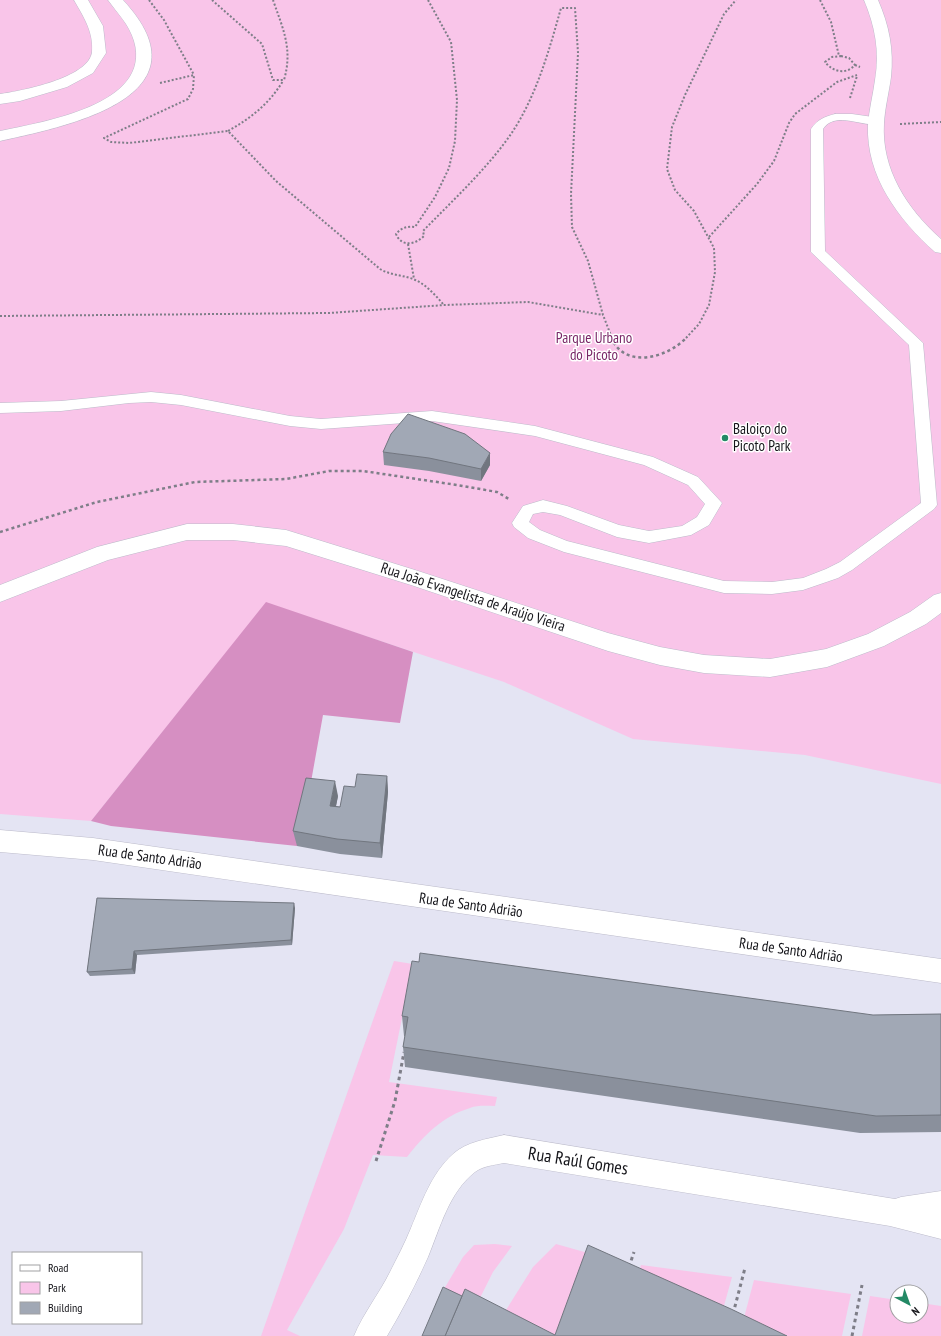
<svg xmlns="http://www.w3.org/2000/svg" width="941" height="1336" font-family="'PT Sans Narrow',sans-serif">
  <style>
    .green { fill: #f9c5e9 }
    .forest { fill: #d68fc2 }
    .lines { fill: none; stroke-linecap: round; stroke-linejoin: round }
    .lane-casing { stroke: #bcbbca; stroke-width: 1 }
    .street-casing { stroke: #bcbbca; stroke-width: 1 }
    .secondary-casing { stroke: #bcbbca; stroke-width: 1 }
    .path-far2 { stroke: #7e7e88; stroke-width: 2; stroke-dasharray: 2 2; stroke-linecap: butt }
    .path-far1 { stroke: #7e7e88; stroke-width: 2.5; stroke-dasharray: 3 3; stroke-linecap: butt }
    .path { stroke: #7e7e88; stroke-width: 3; stroke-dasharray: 3.5 3.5; stroke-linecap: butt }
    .lane { fill: #fff; fill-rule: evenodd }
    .street { fill: #fff; fill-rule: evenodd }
    .secondary { fill: #fff; fill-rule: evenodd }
    .wall { fill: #8a909c }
    .shaded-wall { fill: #71767f }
    .building { fill: #a1a8b5; stroke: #71767f }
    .poi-dot { fill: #238965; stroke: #fff; stroke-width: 1.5 }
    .labels { text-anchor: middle; stroke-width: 3; stroke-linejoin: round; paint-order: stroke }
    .park-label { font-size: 15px; fill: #792768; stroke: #fff }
    .poi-label { font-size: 15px; fill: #15151a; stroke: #fff; text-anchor: start }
    .street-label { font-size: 15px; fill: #15151a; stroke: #fff }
    .near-street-label { font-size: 18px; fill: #15151a; stroke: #fff }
  </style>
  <rect width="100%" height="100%" fill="#e4e4f3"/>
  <g class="green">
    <path d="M0 0H941V784L805 755 633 739 504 682 266 603 91 821 0 814Z"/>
    <path d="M394 961 413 964 389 1082 497 1097 495 1106C487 1106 477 1105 470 1108 443 1116 424 1135 407 1157L373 1155 344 1229 287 1330 300 1336H261Z"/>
    <path d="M495 1244 512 1246 493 1272 476 1306 444 1289 463 1257 474 1245Z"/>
    <path d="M556 1244 620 1262 555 1336 501 1318 533 1267Z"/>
    <path d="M641 1265 732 1277 720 1320 637 1279Z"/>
    <path d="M754 1280 851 1294 842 1336H754L741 1329Z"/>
    <path d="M870 1296 897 1300V1316H921V1303L941 1306V1336H862Z"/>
  </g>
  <path class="forest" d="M266 602 413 652 400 723 323 715 309 793 297 846 111 826 91 821Z"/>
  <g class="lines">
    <g class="lane-casing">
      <path id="lane" d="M835 114H852L880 118 882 121 880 124C863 128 836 110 823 129L825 251 923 343 937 505 934 509 852 570 838 578 803 590 772 594 724 593 564 552 528 538 514 527 512 523 523 506 543 500 567 506 619 525 649 531 682 526 697 517 705 504 688 485 644 465 535 436 432 421 321 429 290 426 181 405 151 402 129 403 61 411 0 413V403L61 401 151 392 181 395 290 416 321 419 432 411 535 426 653 457 698 477 722 503 709 525 691 535 649 543 617 537 560 515 543 512 533 514 529 522 540 530 567 541 724 581 772 582 803 578 826 569 840 562 921 503 909 345 811 252V129C818 119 824 117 835 114Z"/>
    </g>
    <g class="street-casing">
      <g id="street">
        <path d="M74 0H88L103 26 106 53 93 73 67 87 20 101 0 104V94C21 91 89 78 92 52 94 32 83 16 74 0Z"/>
        <path d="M108 0H123C213 97 68 126 0 141V131C42 122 153 105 134 41 129 24 118 14 108 0Z"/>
        <path d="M504 1135 895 1199 901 1197 941 1191V1239L890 1226 504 1163C494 1165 483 1166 475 1172 449 1192 440 1228 428 1257 416 1284 402 1311 387 1336H354C363 1314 379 1294 390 1272 397 1258 405 1243 411 1228 422 1202 431 1174 453 1154 466 1142 487 1139 504 1135Z"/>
      </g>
    </g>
    <g class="secondary-casing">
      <g id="secondary">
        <path d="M864 0H878C889 25 894 50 891 77 889 92 885 107 884 123 881 169 907 209 941 239V253L935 252C898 219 866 176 868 125 869 110 873 95 875 80 880 52 875 26 864 0Z"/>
        <path d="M187 524H233L286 530 415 570 608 633 660 647 704 655 770 659 826 649 868 634 910 612 934 595 941 593V613L926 624 884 646 827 667 770 677 704 673 660 665 608 651 411 585 286 546 233 540H187L108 560 0 602V585L97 547Z"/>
        <path d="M0 830 93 838 941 959V983L93 860 0 852Z"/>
      </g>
    </g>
    <g class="path-far2">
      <path d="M149 0 164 20 194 75"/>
      <path d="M212 0 262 44 273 80H284C293 49 283 29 273 0"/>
      <path d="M428 0 451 42 457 100 455 141 449 168 435 197 415 227C407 226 401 228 396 234 401 247 415 245 424 236L423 231C453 200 486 170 511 134 536 97 549 51 561 8H575L578 53 571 194 572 227 588 261 603 315 612 338"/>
      <path d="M820 0 831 22 839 56"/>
      <path d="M841 56 849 58 855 65C846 75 833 72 825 62L832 57Z"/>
      <path d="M855 65 860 67"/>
      <path d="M160 83 194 75 193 89 188 99 104 138 111 142 129 143 228 131 276 181 380 269C390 275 402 275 413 279 426 284 435 295 444 305"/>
      <path d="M850 98 857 76"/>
      <path d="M900 124 941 122"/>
      <path d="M228 131C251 118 269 104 283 81"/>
      <path d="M709 237 757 184 774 161 789 123 795 114 837 82 857 75"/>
      <path d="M408 244 414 279"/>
      <path d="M0 316 329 313 445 305 528 302 603 315"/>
      <path d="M686 338 699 324 709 305 715 272 714 248 694 211 675 190 667 169 672 127 685 95 724 14 736 0"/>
    </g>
    <g class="path-far1">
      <path d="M611 337C624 370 668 358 687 337"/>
      <path d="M0 532 97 502 195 482 286 479 329 471H363L457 485 497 492 509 499"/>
    </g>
    <g class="path">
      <path d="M376 1161 395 1101 404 1052"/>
      <path d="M629 1267 634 1252"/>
      <path d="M733 1314 745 1268"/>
      <path d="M852 1336 862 1285"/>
    </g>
    <use href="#lane" class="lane"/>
    <use href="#street" class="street"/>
    <use href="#secondary" class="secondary"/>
  </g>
  <g class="wall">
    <path d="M383 452 490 465 481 481 429 471 384 465Z"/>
    <path d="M387 776 388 792 382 858 340 854 297 846 293 831 338 796 336 806 340 807 355 787Z"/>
    <path d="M97 898 295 908 292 945 137 955 135 974 90 976 87 972Z"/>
    <path d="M941 1014V1132L860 1133 405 1067 403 1047 405 1036H404L402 1016 873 1015Z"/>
  </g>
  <g class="shaded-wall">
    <path d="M490 453V465L481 481V469Z"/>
    <path d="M387 776 388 792 382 858 380 843Z"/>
    <path d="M335 781 338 796 333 821 330 806Z"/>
    <path d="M294 903 295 908 292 945 291 940Z"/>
    <path d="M134 951 137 955 135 974 132 969Z"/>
  </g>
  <g class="building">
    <path d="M408 414 465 434 490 453 481 469 429 458 383 452 391 434Z"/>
    <path d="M357 774 387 776 380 843 337 839 293 831 306 778 335 781 330 806 340 807 344 786 355 787Z"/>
    <path d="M97 898 294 903 291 940 134 951 132 969 87 972Z"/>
    <path d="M420 953 873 1015 941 1014V1115L876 1116 403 1047 408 1017 402 1016 412 961 419 962Z"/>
    <path d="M588 1245 731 1309 787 1336H445L465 1289 555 1335Z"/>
    <path d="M443 1287 462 1296 445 1336H422Z"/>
  </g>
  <circle class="poi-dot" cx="725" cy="438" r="4"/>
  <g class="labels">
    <g class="park-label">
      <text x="594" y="343">Parque Urbano<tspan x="594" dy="17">do Picoto</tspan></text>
    </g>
    <g class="poi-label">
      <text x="733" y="434">Baloiço do<tspan x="733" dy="17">Picoto Park</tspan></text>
    </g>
    <g class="street-label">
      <text transform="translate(473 597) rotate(18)" y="5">Rua João Evangelista de Araújo Vieira</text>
      <text transform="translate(150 857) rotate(8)" y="5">Rua de Santo Adrião</text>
      <text transform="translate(471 905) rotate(8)" y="5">Rua de Santo Adrião</text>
      <text transform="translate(791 950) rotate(8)" y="5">Rua de Santo Adrião</text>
    </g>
    <g class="near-street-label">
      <text transform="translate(578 1161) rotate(9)" y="6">Rua Raúl Gomes</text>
    </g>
  </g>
  <rect x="12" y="1252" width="130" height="72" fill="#ffffff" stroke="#a1a1a3"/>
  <rect x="20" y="1265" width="20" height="6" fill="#ffffff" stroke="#a1a1a3"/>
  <text x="48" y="1272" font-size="12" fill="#15151a">Road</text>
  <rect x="20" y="1282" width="20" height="12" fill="#f9c5e9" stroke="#a1a1a3"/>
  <text x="48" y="1292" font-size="12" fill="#15151a">Park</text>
  <rect x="20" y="1302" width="20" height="12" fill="#a1a8b5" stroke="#a1a1a3"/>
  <text x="48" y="1312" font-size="12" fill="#15151a">Building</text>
  <g transform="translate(909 1304) rotate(139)"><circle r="19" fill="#ffffff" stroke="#a1a1a3"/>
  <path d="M0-3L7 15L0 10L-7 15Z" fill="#238965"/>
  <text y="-6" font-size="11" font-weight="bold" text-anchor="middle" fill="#15151a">N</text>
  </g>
</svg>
